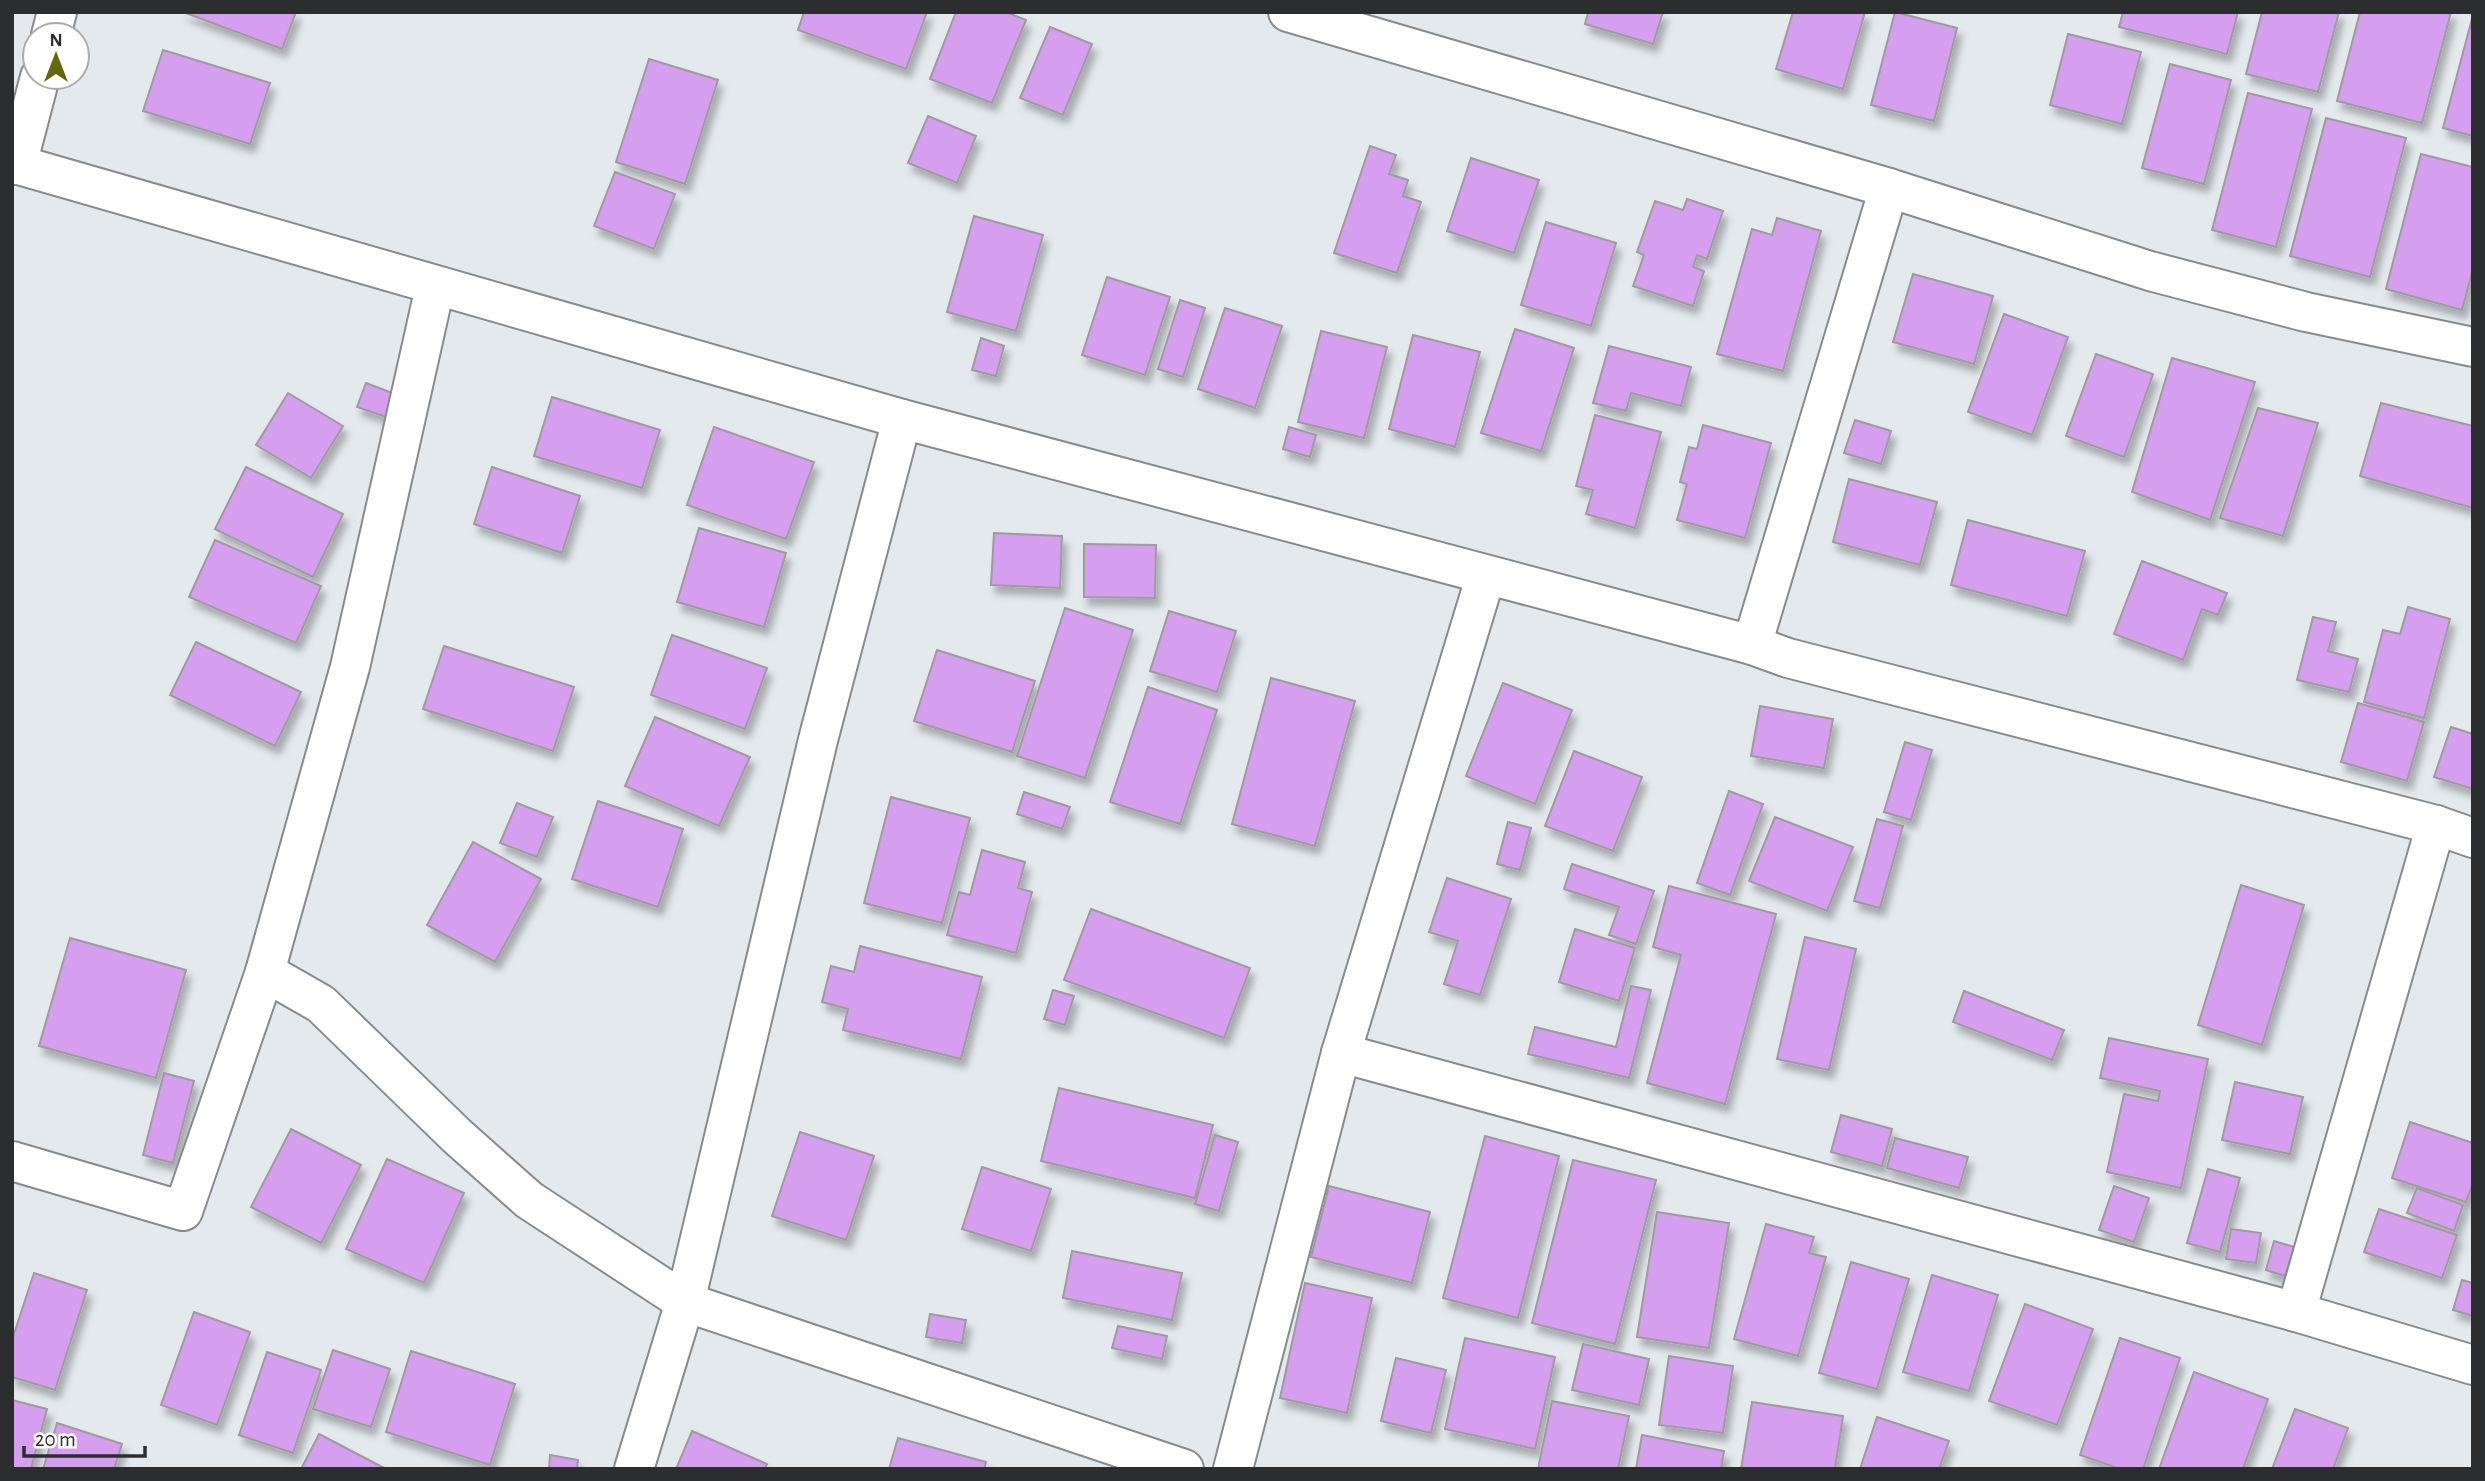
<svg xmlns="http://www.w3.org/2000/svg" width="2485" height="1481" font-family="'Alegreya Sans',sans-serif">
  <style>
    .building { fill: #d69eee; stroke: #9e9b9f; stroke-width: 2; filter: url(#shadow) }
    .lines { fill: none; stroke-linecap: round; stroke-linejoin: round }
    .minor-casing { stroke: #878b8f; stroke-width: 42 }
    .minor { stroke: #fff; stroke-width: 38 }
  </style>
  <defs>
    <filter id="shadow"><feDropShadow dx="4.5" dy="8" stdDeviation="3.5" flood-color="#0004"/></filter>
  </defs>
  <rect width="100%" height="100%" fill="#e4e9ed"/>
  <g class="building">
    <path d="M183 12H296L282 49Z"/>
    <path d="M804 12H927L906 69 798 30Z"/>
    <path d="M956 12H1006L1026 20 992 103 930 79Z"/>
    <path d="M1588 12H1663L1653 44 1585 24Z"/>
    <path d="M1793 12H1865L1843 89 1776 69Z"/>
    <path d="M1895 12 1957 28 1934 121 1871 105Z"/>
    <path d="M2123 12H2238L2227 54 2119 27Z"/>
    <path d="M2262 12H2339L2318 92 2246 74Z"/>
    <path d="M2360 12H2451L2422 123 2337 101Z"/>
    <path d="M2473 15V136L2443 128Z"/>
    <path d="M1050 27 1092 44 1063 115 1020 98Z"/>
    <path d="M2068 34 2141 52 2122 124 2050 105Z"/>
    <path d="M163 50 270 83 250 144 143 111Z"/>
    <path d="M649 59 718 80 685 184 616 162Z"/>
    <path d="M2170 64 2231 80 2204 184 2142 168Z"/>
    <path d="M2248 93 2312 109 2276 247 2212 230Z"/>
    <path d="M928 116 976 136 957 183 908 163Z"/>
    <path d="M2326 118 2406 138 2370 277 2290 256Z"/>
    <path d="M1370 146 1396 155 1389 174 1408 180 1403 196 1421 202 1397 273 1334 253Z"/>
    <path d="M2421 154 2473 167V269L2462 310 2386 289Z"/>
    <path d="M1471 158 1539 180 1514 253 1447 231Z"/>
    <path d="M615 172 675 194 654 249 594 226Z"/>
    <path d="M1687 199 1723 211 1707 259 1697 255 1693 267 1704 271 1693 306 1633 286 1644 255 1637 252 1655 201 1683 210Z"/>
    <path d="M974 216 1043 235 1016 331 947 312Z"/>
    <path d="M1777 218 1821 231 1783 371 1717 354 1752 229 1772 235Z"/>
    <path d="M1546 222 1616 243 1591 326 1521 305Z"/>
    <path d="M1913 274 1993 296 1974 364 1893 342Z"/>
    <path d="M1107 277 1170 297 1145 375 1082 355Z"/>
    <path d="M1180 300 1205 308 1183 377 1158 369Z"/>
    <path d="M1225 308 1282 326 1255 408 1198 389Z"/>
    <path d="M2004 314 2068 337 2032 435 1968 412Z"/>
    <path d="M1515 329 1574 348 1541 451 1481 433Z"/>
    <path d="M1321 331 1387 347 1364 438 1298 422Z"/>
    <path d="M1413 335 1480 352 1455 447 1389 429Z"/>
    <path d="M981 338 1004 346 996 376 972 370Z"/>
    <path d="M1609 346 1691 367 1681 406 1631 393 1626 411 1593 403Z"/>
    <path d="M2096 354 2153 374 2124 457 2066 436Z"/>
    <path d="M2172 358 2255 382 2210 520 2132 492Z"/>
    <path d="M366 383 403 397 395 420 357 407Z"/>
    <path d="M288 393 343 426 311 478 256 445Z"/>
    <path d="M552 397 660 430 642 488 534 456Z"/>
    <path d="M2381 403 2473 426V508L2360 476Z"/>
    <path d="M2258 408 2318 423 2283 536 2220 518Z"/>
    <path d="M1595 415 1661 432 1635 528 1586 514 1593 490 1576 486Z"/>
    <path d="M1855 420 1891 431 1881 464 1844 453Z"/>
    <path d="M1703 425 1771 443 1745 538 1677 520 1687 484 1680 482 1689 447 1697 449Z"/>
    <path d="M714 427 814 462 786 539 687 505Z"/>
    <path d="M1289 427 1316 435 1310 457 1283 449Z"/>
    <path d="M246 467 343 514 313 577 215 529Z"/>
    <path d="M492 467 580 496 562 553 474 524Z"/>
    <path d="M1849 479 1937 502 1920 565 1833 542Z"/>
    <path d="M1968 520 2085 551 2067 616 1951 585Z"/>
    <path d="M699 528 786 553 764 627 677 602Z"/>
    <path d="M994 533 1062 536 1060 588 991 585Z"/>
    <path d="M215 540 321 586 296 643 189 597Z"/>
    <path d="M1084 544 1156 545 1155 598 1084 597Z"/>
    <path d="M2142 561 2227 593 2218 615 2202 609 2183 660 2114 634Z"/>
    <path d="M2408 607 2450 619 2424 718 2364 702 2383 630 2400 634Z"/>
    <path d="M1065 608 1133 630 1085 778 1017 756Z"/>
    <path d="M1169 611 1236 631 1217 692 1150 671Z"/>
    <path d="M2313 617 2336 622 2328 651 2358 659 2349 692 2297 680Z"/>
    <path d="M672 635 767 668 745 729 651 695Z"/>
    <path d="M196 642 301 692 275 746 170 695Z"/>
    <path d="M444 646 574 687 553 751 423 709Z"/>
    <path d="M937 650 1035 681 1012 752 914 721Z"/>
    <path d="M1271 678 1355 701 1315 846 1232 824Z"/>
    <path d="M1503 683 1572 710 1535 804 1466 776Z"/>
    <path d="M1148 687 1217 710 1180 824 1110 802Z"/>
    <path d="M2358 703 2424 722 2407 781 2341 762Z"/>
    <path d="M1760 706 1833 719 1824 768 1751 756Z"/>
    <path d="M655 717 750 757 719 826 625 786Z"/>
    <path d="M2451 727 2473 734V789L2434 777Z"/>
    <path d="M1905 742 1932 750 1911 820 1884 812Z"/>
    <path d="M1574 751 1642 777 1613 851 1545 826Z"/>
    <path d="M1729 791 1763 804 1730 895 1697 883Z"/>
    <path d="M1024 792 1070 807 1062 829 1017 814Z"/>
    <path d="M891 797 970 818 942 923 864 903Z"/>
    <path d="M598 801 683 829 658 907 572 879Z"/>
    <path d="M517 803 553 817 537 857 500 843Z"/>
    <path d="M1775 817 1853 847 1827 911 1749 881Z"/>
    <path d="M1877 819 1903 826 1880 908 1854 901Z"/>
    <path d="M1508 822 1531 828 1520 870 1497 864Z"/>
    <path d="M473 842 541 879 495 962 427 925Z"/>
    <path d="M982 850 1025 862 1018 888 1032 892 1016 953 947 935 959 892 970 895Z"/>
    <path d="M1572 864 1654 891 1636 944 1609 935 1619 907 1564 889Z"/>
    <path d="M1447 878 1511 899 1480 995 1444 984 1458 941 1429 932Z"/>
    <path d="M2241 885 2304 905 2262 1045 2198 1025Z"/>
    <path d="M1669 886 1776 914 1725 1104 1647 1083 1681 955 1653 947Z"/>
    <path d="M1091 909 1250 968 1224 1038 1064 980Z"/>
    <path d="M1575 929 1635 948 1619 1001 1559 982Z"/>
    <path d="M1805 937 1856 949 1829 1070 1777 1059Z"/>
    <path d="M70 938 186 970 156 1078 39 1046Z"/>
    <path d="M860 946 982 977 961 1059 843 1030 848 1009 822 1002 831 966 854 972Z"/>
    <path d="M1631 986 1651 990 1629 1078 1528 1054 1535 1027 1616 1047Z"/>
    <path d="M1053 990 1074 996 1065 1025 1044 1019Z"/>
    <path d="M1964 991 2064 1030 2052 1060 1953 1022Z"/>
    <path d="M2109 1038 2208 1059 2181 1188 2107 1172 2124 1094 2158 1101 2160 1091 2100 1078Z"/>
    <path d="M164 1073 194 1081 173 1163 143 1155Z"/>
    <path d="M2235 1082 2303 1097 2290 1154 2222 1140Z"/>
    <path d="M1059 1088 1213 1125 1195 1198 1041 1161Z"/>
    <path d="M1841 1115 1892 1129 1882 1166 1831 1152Z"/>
    <path d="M2410 1122 2473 1143V1183L2466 1202 2392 1178Z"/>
    <path d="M291 1129 361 1165 321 1243 251 1207Z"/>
    <path d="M800 1132 874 1156 846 1240 772 1216Z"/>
    <path d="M1215 1135 1238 1142 1219 1211 1195 1204Z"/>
    <path d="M1485 1136 1559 1156 1518 1318 1443 1298Z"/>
    <path d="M1895 1138 1968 1157 1959 1188 1887 1168Z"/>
    <path d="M387 1159 464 1193 424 1283 346 1249Z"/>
    <path d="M1573 1160 1656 1180 1615 1344 1532 1323Z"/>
    <path d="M982 1167 1051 1189 1031 1251 962 1229Z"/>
    <path d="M2208 1169 2240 1178 2220 1252 2187 1243Z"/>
    <path d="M1329 1186 1430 1212 1412 1283 1311 1257Z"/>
    <path d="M2114 1186 2149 1198 2134 1242 2099 1230Z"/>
    <path d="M2417 1188 2463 1205 2454 1231 2407 1213Z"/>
    <path d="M2379 1209 2457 1235 2442 1278 2364 1252Z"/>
    <path d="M1657 1212 1729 1223 1709 1348 1637 1337Z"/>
    <path d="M1766 1224 1814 1237 1809 1253 1826 1257 1798 1356 1734 1339Z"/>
    <path d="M2231 1229 2261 1233 2256 1263 2226 1259Z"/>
    <path d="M2274 1241 2294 1247 2285 1276 2266 1270Z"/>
    <path d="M1072 1251 1182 1273 1172 1320 1063 1298Z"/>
    <path d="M1851 1262 1909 1279 1877 1389 1819 1373Z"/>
    <path d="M34 1273 87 1290 55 1390 12 1377V1340Z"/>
    <path d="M1932 1275 1998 1295 1969 1391 1903 1372Z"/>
    <path d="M2462 1280 2473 1283V1316L2453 1310Z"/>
    <path d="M1305 1283 1372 1298 1347 1413 1280 1398Z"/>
    <path d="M2025 1304 2093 1329 2057 1425 1989 1401Z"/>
    <path d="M194 1312 250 1332 217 1425 161 1405Z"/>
    <path d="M930 1314 966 1320 962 1343 926 1337Z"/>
    <path d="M1118 1326 1167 1336 1162 1359 1112 1348Z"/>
    <path d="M1465 1338 1555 1357 1535 1449 1445 1429Z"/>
    <path d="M2120 1338 2180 1358 2143 1469H2120L2080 1455Z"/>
    <path d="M1583 1344 1649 1359 1639 1405 1572 1390Z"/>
    <path d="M333 1350 390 1369 371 1427 313 1409Z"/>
    <path d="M411 1351 515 1384 490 1465 386 1432Z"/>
    <path d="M267 1352 321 1370 293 1453 239 1435Z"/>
    <path d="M1669 1356 1733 1366 1723 1433 1659 1425Z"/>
    <path d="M1396 1358 1446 1370 1431 1433 1381 1421Z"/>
    <path d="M2194 1372 2268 1399 2243 1469H2159Z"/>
    <path d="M12 1400 47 1409 31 1469H12Z"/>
    <path d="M1552 1401 1629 1416 1618 1469H1538Z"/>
    <path d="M1752 1402 1843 1416 1835 1469H1741Z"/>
    <path d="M2295 1409 2348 1428 2333 1469H2272Z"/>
    <path d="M1877 1417 1949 1441 1939 1469H1860Z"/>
    <path d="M57 1423 122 1444 114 1469H43Z"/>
    <path d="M692 1431 767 1464 765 1469H676Z"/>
    <path d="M319 1434 386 1469H301Z"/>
    <path d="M1642 1435 1724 1451 1721 1469H1636Z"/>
    <path d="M898 1438 986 1462 984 1469H889Z"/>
    <path d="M550 1455 578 1460 577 1469H549Z"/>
  </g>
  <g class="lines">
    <g class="minor-casing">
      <g id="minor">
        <path d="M1288 12 1889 188 2150 271 2306 312 2473 347"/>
        <path d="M51 35 57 12"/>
        <path d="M12 163 902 419 1752 645 1788 658 2436 825 2473 838"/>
        <path d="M17 165 40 77"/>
        <path d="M1752 645 1889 188"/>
        <path d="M265 972 350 667 435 287"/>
        <path d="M1341 1053 2296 1312 2473 1365"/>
        <path d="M12 1161 183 1211 265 972 321 1004 457 1136 529 1200 685 1302 1184 1469"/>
        <path d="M2296 1312 2436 825"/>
        <path d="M634 1469 685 1302 818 740 902 419"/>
        <path d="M1233 1469 1341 1053 1486 575"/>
      </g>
    </g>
    <use href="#minor" class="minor"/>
  </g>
  <rect width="2485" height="1481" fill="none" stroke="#2c2d2f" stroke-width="28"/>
  <g transform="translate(56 56)"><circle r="33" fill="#ffffff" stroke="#ababac" stroke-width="2"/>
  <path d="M0-5L12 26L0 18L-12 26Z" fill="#62690a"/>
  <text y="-10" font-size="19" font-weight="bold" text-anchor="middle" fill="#2c2d2f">N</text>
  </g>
  <path d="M24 1446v10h121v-10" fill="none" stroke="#2c2d2f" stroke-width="3.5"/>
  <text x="35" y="1446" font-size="21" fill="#2c2d2f" stroke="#ffffff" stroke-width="5" paint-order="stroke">20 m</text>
</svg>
